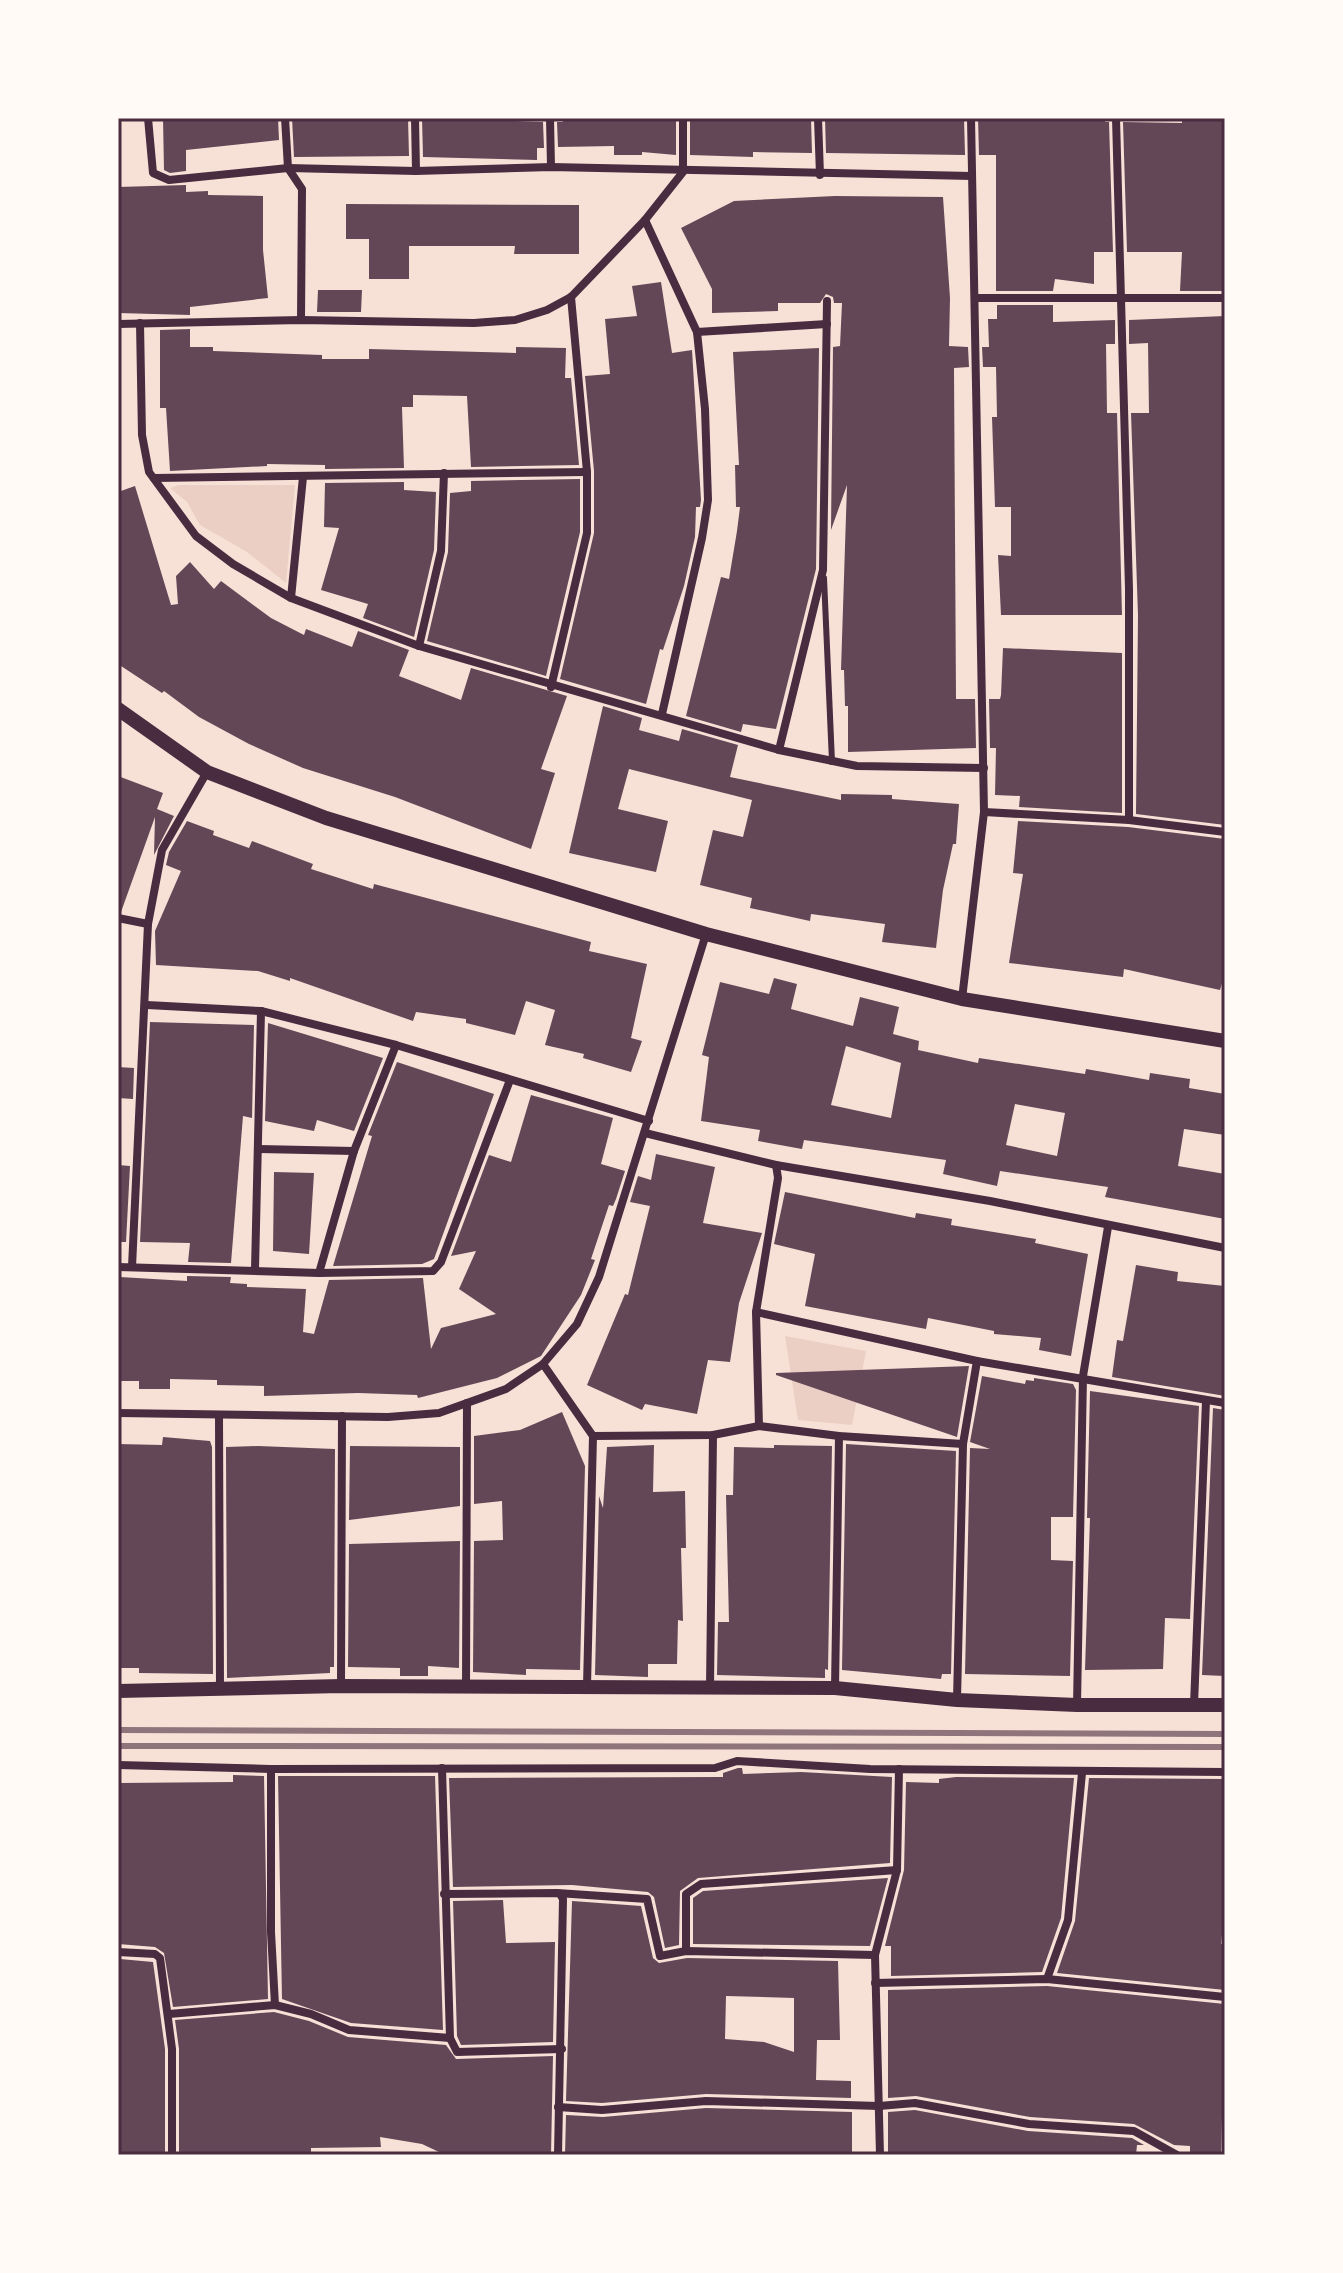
<svg xmlns="http://www.w3.org/2000/svg" width="1343" height="2273" font-family="Montserrat,sans-serif">
  <style>
    .green { fill: #ebcfc5 }
    .building { fill: #644757; fill-rule: evenodd }
    .lines { fill: none; stroke-linecap: round; stroke-linejoin: round }
    .service { stroke: #4a2c40; stroke-width: 6 }
    .minor { stroke: #4a2c40; stroke-width: 8 }
    .tertiary { stroke: #4a2c40; stroke-width: 14 }
    .rail { stroke: #8f747c; stroke-width: 6 }
    .neatline { fill: none; stroke: #4a2c40; stroke-width: 3 }
  </style>
  <rect width="100%" height="100%" fill="#f7e1d7"/>
  <g class="green">
    <path d="M178 485H295L286 583 247 552 200 525 187 502 170 488Z"/>
    <path d="M785 1336 866 1351 852 1425 798 1420Z"/>
  </g>
  <g class="building">
    <path d="M163 118H278L279 140 186 150V171L170 173 164 170Z"/>
    <path d="M292 118H408L409 156 294 157Z"/>
    <path d="M422 118 543 122 544 148H537V160L423 157Z"/>
    <path d="M562 118H676V155L642 152V155H614V146L558 147 557 122H563Z"/>
    <path d="M690 118H811L812 153 753 152V157L690 155Z"/>
    <path d="M825 118H964L965 155 826 153Z"/>
    <path d="M978 118H1106L1105 122H1109L1113 252H1094V284L1055 279 1053 291H996V155H979Z"/>
    <path d="M1182 119 1225 120V291H1180L1182 252H1127L1123 122 1182 123Z"/>
    <path d="M186 185V192L208 191V195L263 196V250L268 298 190 307V315L118 313V187Z"/>
    <path d="M835 196 943 197 950 298 949 346 968 347 969 367 954 368 956 699H975L976 748 848 752V706H845L844 670H841L847 485 831 530 833 347 840 346 842 303H834L833 297 826 294 820 303H778V311L712 313V289L681 228 734 201Z"/>
    <path d="M346 204 579 205V254H514L515 246H409V279H369V239H346Z"/>
    <path d="M661 282 672 353 692 350 701 500 700 507H696L695 537 684 586 663 650 660 649 646 704 560 679 594 533V471L585 376 610 374 605 319 637 316 632 286Z"/>
    <path d="M318 290H362L361 312H317Z"/>
    <path d="M997 305H1053V322L1115 320V344H1106L1107 413H1117L1122 615H1001L998 555 1011 556V507H995L992 417H997L996 367H983L982 347H989L988 319H997Z"/>
    <path d="M1225 316V825L1136 814 1138 615 1131 413H1149L1148 343 1129 344V320Z"/>
    <path d="M190 329V347H213V351L322 355V359H369V349L516 353V347L566 348 565 378H571L579 465 471 467 467 396 413 395V407H402L404 468 325 469V465L267 464V466L170 471 166 408H160V330Z"/>
    <path d="M819 348 816 569 776 729 743 724 741 732 686 716 721 577 729 579 737 531 740 507H736L735 465H739L733 352Z"/>
    <path d="M580 479V532L546 676 427 641 448 552 450 493 471 491V481Z"/>
    <path d="M404 482V490L436 492 434 550 414 637 363 618 368 604 321 590 339 528 324 527 325 483Z"/>
    <path d="M135 486 171 605 178 604 176 576 190 562 214 589 221 581 271 618 304 635 306 629 352 647 358 631 409 650 399 676 461 700 471 668 567 696 541 769 555 773 531 849 395 797 303 768 249 744 199 717 164 691 162 693 118 664V492Z"/>
    <path d="M1003 648 1122 653V813L1019 807 1020 796 995 795 996 748H990L989 699H1000L1001 695Z"/>
    <path d="M603 706 642 718 639 730 679 741 682 729 738 745 730 777 841 800V794L892 795V799L959 804 956 844H953L943 890 936 948 882 942 885 924 811 914 810 921 750 908 752 898 700 885 713 830 743 837 752 800 629 769 618 809 668 821 656 872 569 853Z"/>
    <path d="M118 776 163 793 157 809 174 816 154 855 155 817 121 912 118 911Z"/>
    <path d="M187 821 214 831 213 835 249 848 252 841 313 864 311 869 373 889 374 884 591 942 589 951 647 964 631 1038 642 1041 631 1072 583 1058 584 1054 545 1045 555 1010 526 1001 515 1035 466 1023V1019L416 1012 413 1021 290 978V981L258 971 156 965 155 931 181 871 166 865 169 852Z"/>
    <path d="M1018 821 1128 827 1225 839V984L1222 983 1220 990 1124 969 1123 977 1009 963 1023 874 1013 873Z"/>
    <path d="M774 978 797 984 791 1009 853 1026 860 997 899 1007 893 1034 919 1041 918 1050 978 1063 979 1058 1085 1074 1086 1069 1149 1080 1150 1073 1190 1079 1189 1088 1225 1094V1135L1184 1129 1178 1166 1225 1174V1219L1105 1197 1108 1187 1000 1171 997 1186 943 1174 946 1160 804 1140 802 1149 758 1141 760 1130 701 1121 709 1057 702 1055 720 982 769 994ZM846 1046 901 1063 891 1118 831 1105ZM1015 1104 1065 1113 1057 1156 1006 1145Z"/>
    <path d="M150 1022 254 1025 252 1118 243 1116 231 1263 188 1262 190 1243 140 1242Z"/>
    <path d="M268 1023 383 1058 354 1131 317 1120 314 1131 265 1121Z"/>
    <path d="M397 1062 494 1094 434 1259 422 1264 333 1266 372 1136 368 1135Z"/>
    <path d="M118 1067 134 1068 133 1099 118 1098Z"/>
    <path d="M531 1095 613 1118 601 1164 625 1171 616 1199 613 1206 609 1205 591 1259 595 1260 581 1295 541 1356 497 1378 418 1398 417 1395 358 1393 264 1396V1386L217 1385V1380L170 1379V1389H139V1381H118L120 1277 187 1281V1276L231 1277 230 1283 247 1284V1287L306 1289 303 1332 314 1334 329 1280 423 1278 431 1349 441 1328 496 1314 459 1289 476 1251 451 1256 489 1155 511 1162Z"/>
    <path d="M656 1154 715 1167 703 1223 762 1233 739 1303 730 1362 708 1360 697 1414 645 1404 642 1410 587 1385 625 1294 628 1295 650 1206 630 1202 638 1176 651 1180Z"/>
    <path d="M118 1165 130 1166 126 1242H118Z"/>
    <path d="M274 1172 314 1173 309 1254 273 1251Z"/>
    <path d="M785 1192 915 1218 916 1213 952 1219 951 1225 1036 1239 1035 1243 1088 1254 1071 1356 1039 1350 1041 1338 994 1334V1331L928 1318 926 1329 805 1306 815 1254 774 1244Z"/>
    <path d="M1136 1265 1178 1272 1177 1281 1225 1286V1396L1112 1377 1117 1340 1123 1341Z"/>
    <path d="M969 1366 957 1437 776 1375V1373Z"/>
    <path d="M982 1376 1025 1384 1026 1380 1034 1381V1378L1073 1384 1076 1390 1073 1517H1051V1560L1073 1561 1070 1676 965 1674 970 1448 990 1449 970 1442Z"/>
    <path d="M1090 1391 1199 1406 1190 1619 1165 1618 1163 1669 1085 1670 1090 1518H1087Z"/>
    <path d="M1213 1408 1225 1410V1676L1202 1675Z"/>
    <path d="M562 1412 585 1466 580 1670 526 1669V1675L473 1672 474 1541 503 1540 502 1501 474 1504V1436L520 1430Z"/>
    <path d="M163 1437 210 1441 212 1447 213 1674 139 1673V1668H118V1444L162 1445Z"/>
    <path d="M846 1444 956 1451 951 1674H942L941 1679 842 1670Z"/>
    <path d="M654 1445 653 1492 685 1491 686 1548H681L683 1621 678 1620 677 1664H648V1677L595 1675 599 1496 603 1508 607 1447Z"/>
    <path d="M774 1445 832 1446 828 1670 825 1669V1678L717 1675 718 1622H729L726 1495H733L734 1447 774 1448Z"/>
    <path d="M258 1446 335 1449 334 1667H330V1673L227 1678 226 1447Z"/>
    <path d="M350 1446 460 1447V1506L349 1520Z"/>
    <path d="M460 1541 459 1668 428 1666V1676H400V1668L348 1667 349 1544Z"/>
    <path d="M738 1768H742L743 1774 801 1772 892 1777 890 1863 698 1878 680 1891 679 1945 665 1948 654 1897 648 1892 572 1885 453 1887 449 1778 723 1777V1773Z"/>
    <path d="M233 1775 264 1776 268 1999 173 2007 164 1953 155 1947 118 1944V1783L233 1782Z"/>
    <path d="M278 1776H435L443 2030 351 2023 282 1999Z"/>
    <path d="M956 1777 1074 1778 1061 1918 1042 1972 891 1976V1946H885L904 1870 906 1782 939 1783V1779Z"/>
    <path d="M1089 1778 1225 1779V1904L1221 1944H1225V1990L1057 1973 1075 1921Z"/>
    <path d="M888 1878 870 1946 693 1944V1898L703 1891Z"/>
    <path d="M503 1900 506 1943 555 1942 553 2042 461 2045 457 2036 453 1901Z"/>
    <path d="M572 1901 641 1906 653 1958 659 1963 687 1958 838 1961 840 2040H817L816 2080 851 2081V2098L706 2094 602 2103 566 2101ZM726 1996 794 1998V2052L764 2042 725 2039Z"/>
    <path d="M120 1959 153 1962 165 2049V2155H118Z"/>
    <path d="M1047 1986 1225 2004 1221 2153 1190 2152V2146L1174 2145 1134 2124 1030 2117 916 2096 888 2098V1990Z"/>
    <path d="M274 2012 309 2021 348 2037 446 2045 456 2059 553 2056 551 2155 439 2152 422 2144 380 2137 381 2147 311 2148V2155H179V2049L175 2020Z"/>
    <path d="M706 2108 852 2112V2155H565L566 2115 603 2117Z"/>
    <path d="M915 2110 1028 2131 1132 2138 1144 2145H1137L1136 2155H985L986 2152 888 2155V2112Z"/>
  </g>
  <g class="lines">
    <path class="service" d="M824 578 832 762"/>
    <g class="minor">
      <path d="M148 118 153 173 169 180 288 168 416 171 551 167 972 176"/>
      <path d="M285 118 288 168"/>
      <path d="M415 118 416 171"/>
      <path d="M550 118 551 167"/>
      <path d="M818 118 820 175"/>
      <path d="M1116 118 1129 589V820"/>
      <path d="M288 168 302 189 301 320"/>
      <path d="M645 220 697 332 705 409 708 500 702 538 662 714"/>
      <path d="M975 298H1225"/>
      <path d="M140 323 142 435 149 472 196 536 233 564 291 598 419 646 779 750 857 766 984 768"/>
      <path d="M118 324 301 320 474 323 515 320 547 310 571 297 645 220 683 172V118"/>
      <path d="M697 332 827 324"/>
      <path d="M154 478 587 472"/>
      <path d="M291 598 303 477"/>
      <path d="M419 646 441 551 444 473"/>
      <path d="M551 687 587 533V472L571 297"/>
      <path d="M779 750 823 570 827 301"/>
      <path d="M984 812 1129 820 1225 832"/>
      <path d="M118 918 148 924"/>
      <path d="M962 999 984 812 971 118"/>
      <path d="M147 1005 261 1011 396 1045 649 1121"/>
      <path d="M645 1133 776 1165 990 1201 1225 1248"/>
      <path d="M259 1149 354 1151"/>
      <path d="M118 1267 319 1273 433 1271 441 1262 510 1080"/>
      <path d="M132 1267 148 924 162 850 207 772"/>
      <path d="M255 1269 261 1011"/>
      <path d="M319 1273 354 1151 396 1045"/>
      <path d="M756 1312 977 1361 1225 1403"/>
      <path d="M543 1364 593 1436"/>
      <path d="M118 1413 388 1417 439 1413 506 1389 543 1364 577 1324 599 1277 706 934"/>
      <path d="M219 1416 220 1688"/>
      <path d="M759 1426 756 1312 778 1178 776 1165"/>
      <path d="M593 1436 713 1435 759 1426 839 1436 963 1444"/>
      <path d="M341 1686 342 1416"/>
      <path d="M587 1686 593 1436"/>
      <path d="M710 1687 713 1435"/>
      <path d="M466 1688 467 1403"/>
      <path d="M835 1688 839 1436"/>
      <path d="M957 1700 963 1444 977 1361"/>
      <path d="M1077 1705 1083 1376 1108 1227"/>
      <path d="M1194 1705 1206 1401"/>
      <path d="M118 1765 271 1769 715 1768 737 1761 870 1769 1225 1772"/>
      <path d="M442 1768 450 2038 457 2052 562 2049"/>
      <path d="M271 1769V1932L275 2005"/>
      <path d="M444 1894 557 1893 647 1899 660 1956 686 1951 875 1955"/>
      <path d="M686 1951V1894L701 1884 897 1870"/>
      <path d="M118 1952 155 1954 160 1958 172 2049V2155"/>
      <path d="M1047 1979 1068 1920 1082 1773"/>
      <path d="M875 1983 1047 1979 1225 1997"/>
      <path d="M169 2014 275 2005 311 2014 349 2030 450 2038"/>
      <path d="M558 2107 602 2110 706 2101 879 2106 915 2103 1029 2124 1134 2131 1177 2155"/>
      <path d="M558 2155 563 1899 560 1894"/>
      <path d="M880 2155 875 1955 897 1870 899 1769"/>
    </g>
    <g class="tertiary">
      <path d="M118 709 207 772 326 818 706 934 962 999 1225 1041"/>
      <path d="M118 1691 341 1686 835 1688 957 1700 1077 1705H1225"/>
    </g>
    <g class="rail">
      <path d="M118 1730 1225 1734"/>
      <path d="M118 1746 1225 1747"/>
    </g>
  </g>
  <rect width="1343" height="2273" fill="none" stroke="#fffaf5" stroke-width="240"/>
  <rect x="120" y="120" width="1103" height="2033" class="neatline"/>
</svg>
